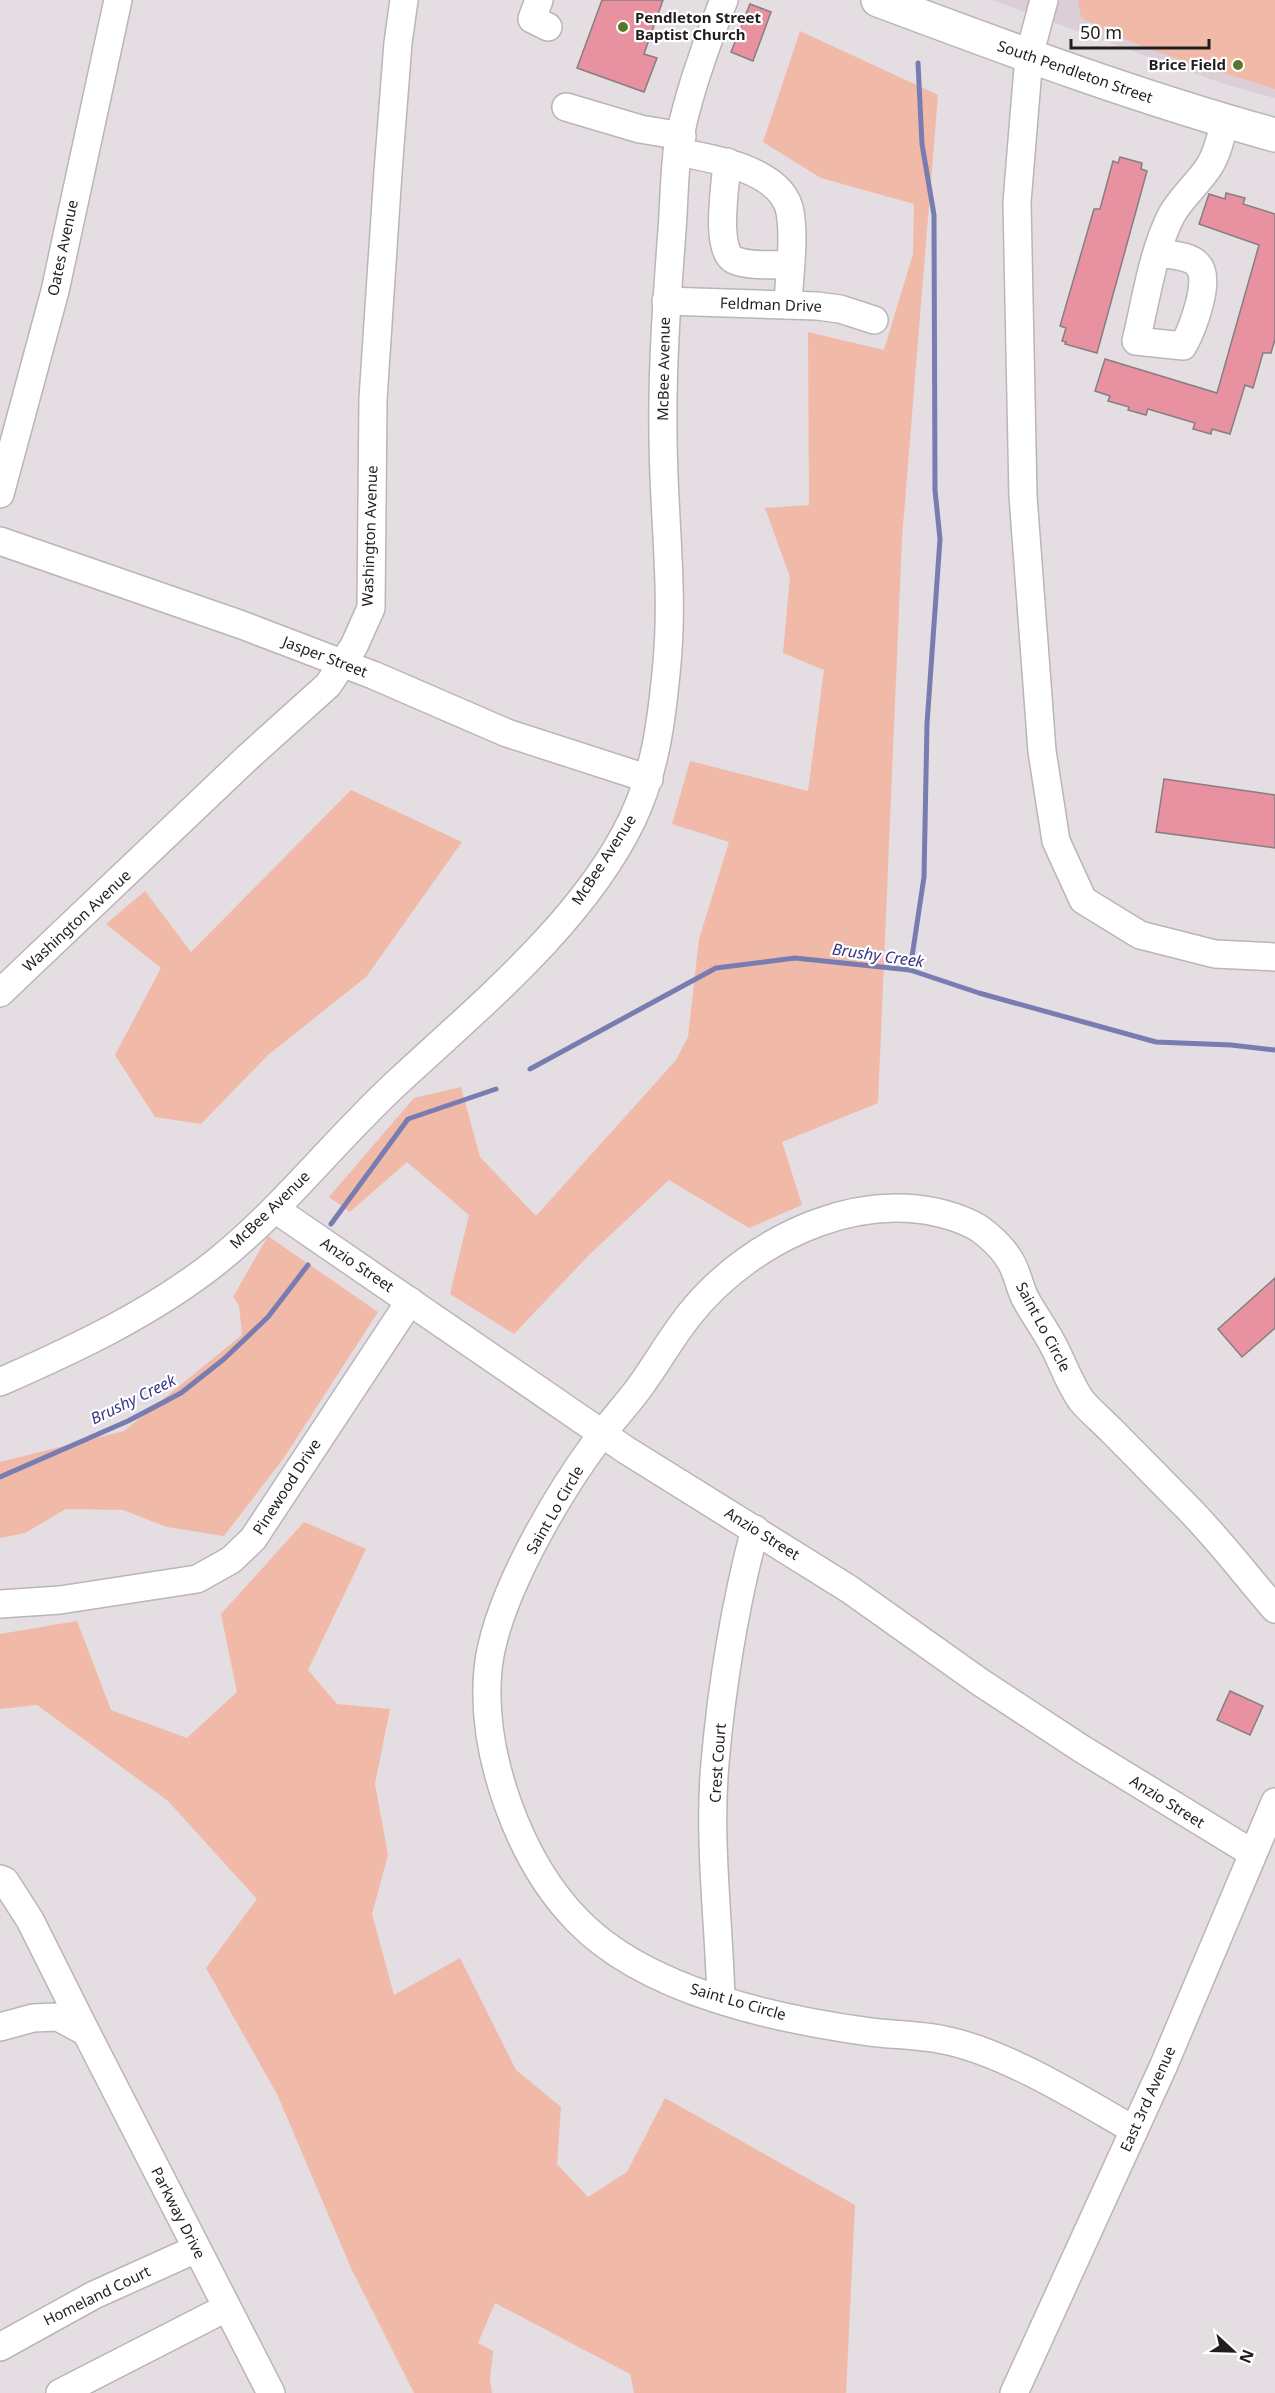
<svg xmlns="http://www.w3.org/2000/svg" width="1275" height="2393" font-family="'Noto Sans',sans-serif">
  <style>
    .built { fill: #dcced7 }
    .green { fill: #f1b9a7 }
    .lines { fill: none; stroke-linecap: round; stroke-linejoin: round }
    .stream { stroke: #787cb0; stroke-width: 5 }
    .building { fill: #e892a1; stroke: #877e7f; stroke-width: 1.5 }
    .minor-casing { stroke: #bbb4b8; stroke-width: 30 }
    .major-casing { stroke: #bbb4b8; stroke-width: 36 }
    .minor { stroke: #fff; stroke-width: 27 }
    .major { stroke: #fff; stroke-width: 33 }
    .poi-dot { fill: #59762a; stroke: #fff; stroke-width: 2 }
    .labels { text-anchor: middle; stroke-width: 4.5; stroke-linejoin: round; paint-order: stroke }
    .poi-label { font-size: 15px; font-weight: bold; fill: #211e20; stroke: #fff; text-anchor: start }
    .street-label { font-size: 15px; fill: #211e20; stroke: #fff }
    .water-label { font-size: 16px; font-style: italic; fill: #383589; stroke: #fff }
  </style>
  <rect width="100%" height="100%" fill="#e4dde2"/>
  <path class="built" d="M992 0H1275V98L1227 85Z"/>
  <g class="green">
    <path d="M1078 0H1275V89C1210 68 1140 52 1081 17Z"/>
    <path d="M800 31 938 95 902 538 878 1103 782 1142 802 1205 749 1228 669 1180 589 1255 514 1334 450 1294 469 1215 407 1162 350 1212 329 1197 414 1098 461 1087 480 1157 536 1216 676 1060 688 1037 699 939 729 842 672 824 690 761 808 791 824 670 783 653 790 577 765 508 809 505 808 332 884 350 913 254 914 204 821 178 763 142Z"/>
    <path d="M351 790 462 842 366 977 268 1055 201 1124 155 1117 115 1055 161 968 106 924 145 891 191 952Z"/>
    <path d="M268 1236 378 1312 283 1459 224 1536 167 1527 123 1510 66 1509 25 1533 0 1538V1462L124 1431 242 1335 239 1305 233 1297Z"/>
    <path d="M304 1522 366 1549 308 1670 337 1704 390 1709 375 1784 388 1855 372 1914 394 1995 460 1958 516 2070 561 2107 557 2164 588 2197 627 2172 665 2098 855 2205 846 2393H634L630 2374 495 2303 478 2343 493 2351 490 2380 492 2393H414L351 2268 277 2094 206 1968 257 1899 168 1801 37 1705 0 1709V1634L77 1621 111 1710 187 1738 237 1692 221 1614Z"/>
  </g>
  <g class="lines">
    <g class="stream">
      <path d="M910 970 924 877 927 724 940 539 935 490 934 215 922 144 918 63"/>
      <path d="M530 1069 716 968 795 958 910 970 979 993 1156 1042 1231 1045 1275 1050"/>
      <path d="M331 1224 408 1119 496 1089"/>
      <path d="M0 1477 128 1421 181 1393 224 1359 268 1317 308 1265"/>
    </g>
  </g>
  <g class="building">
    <path d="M602 0H663L644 54 657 58 644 92 577 68Z"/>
    <path d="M750 4 771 12 753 61 731 52Z"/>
    <path d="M1120 157 1142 163 1141 169 1147 171 1097 353 1065 344 1066 342 1062 341 1066 328 1060 326 1094 209H1100L1113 161 1118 163Z"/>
    <path d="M1226 193 1245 198 1243 204 1275 214V339L1271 353H1263L1253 388 1245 385 1230 434 1212 429 1211 434 1193 429 1195 423 1148 409 1146 415 1128 410 1129 407 1108 401 1110 396 1095 391 1105 359 1217 393 1259 245 1199 224 1209 194 1225 199Z"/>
    <path d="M1164 779 1275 795V848L1156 832Z"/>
    <path d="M1275 1278V1328L1242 1357 1218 1329Z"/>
    <path d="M1230 1691 1263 1706 1250 1735 1217 1720Z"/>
  </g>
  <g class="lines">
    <g class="minor-casing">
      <g id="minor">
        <path d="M539 0 532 19 548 27"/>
        <path d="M1044 0 1029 56 1017 202 1023 496 1042 751 1056 841 1083 900 1140 935 1215 954 1275 957"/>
        <path d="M566 107 640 129 682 136"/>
        <path d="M677 152C712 158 783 170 790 212 795 241 789 276 788 305"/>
        <path d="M727 162C726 182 714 250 734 260 750 267 773 264 790 265"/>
        <path d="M1157 253C1169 255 1190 255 1198 265 1212 279 1192 330 1183 346L1136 341C1146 300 1152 254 1171 216 1181 197 1199 183 1210 165 1218 152 1221 136 1225 121"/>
        <path d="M666 301 817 306 840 309 874 320"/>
        <path d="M0 494 55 291 118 0"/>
        <path d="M0 541 242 625 373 675 507 733 649 779"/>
        <path d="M0 993 247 758 328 685 354 646 371 608 373 399 388 172 398 43 404 0"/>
        <path d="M275 1209 626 1450 849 1589 980 1682 1082 1749 1252 1853"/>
        <path d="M0 1382C75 1349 150 1314 215 1263 284 1208 337 1137 402 1078 482 1004 584 920 632 820 656 770 662 717 667 663 674 587 663 510 663 434 662 366 667 298 672 230 674 205 674 179 677 154 683 109 706 43 724 0"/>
        <path d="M0 1604 60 1600 197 1579 231 1560 253 1539 410 1301"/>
        <path d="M0 1879 5 1881 30 1920 86 2032 58 2017 33 2018 0 2027"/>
        <path d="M721 2000C719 1921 708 1841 715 1763 722 1684 735 1605 755 1529"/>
        <path d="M86 2032 271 2393"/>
        <path d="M1134 2130C1080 2099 1005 2052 944 2040 920 2035 894 2035 870 2032 776 2019 647 1992 578 1921 519 1861 480 1753 488 1669 495 1600 555 1498 596 1442 608 1425 623 1409 636 1392 655 1367 670 1339 690 1314 752 1236 874 1179 971 1224 983 1229 1002 1247 1009 1259 1017 1270 1019 1286 1025 1298 1033 1313 1044 1328 1052 1343 1062 1361 1069 1383 1081 1400 1089 1410 1101 1420 1111 1430 1136 1455 1160 1480 1185 1505 1217 1537 1245 1574 1275 1609"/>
        <path d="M0 2347 94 2295 196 2249"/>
        <path d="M60 2393 226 2308"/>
        <path d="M1014 2393 1163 2067 1275 1802"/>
      </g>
    </g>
    <g class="major-casing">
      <path id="major" d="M878 0C1009 49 1140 98 1275 135"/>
    </g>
    <use href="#minor" class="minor"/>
    <use href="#major" class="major"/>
  </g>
  <g class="poi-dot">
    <circle cx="623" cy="27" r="6"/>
    <circle cx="1238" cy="65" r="6"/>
  </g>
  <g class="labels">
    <g class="poi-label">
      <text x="635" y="23">Pendleton Street<tspan x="635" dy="17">Baptist Church</tspan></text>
      <text x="1226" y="70" text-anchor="end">Brice Field</text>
    </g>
    <g class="street-label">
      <text transform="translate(1075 72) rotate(19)" y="5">South Pendleton Street</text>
      <text transform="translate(63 248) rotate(-78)" y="5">Oates Avenue</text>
      <text transform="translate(771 305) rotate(2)" y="5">Feldman Drive</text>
      <text transform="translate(664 369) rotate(-89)" y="5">McBee Avenue</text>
      <text transform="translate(370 536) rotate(-88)" y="5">Washington Avenue</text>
      <text transform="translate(325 657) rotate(21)" y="5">Jasper Street</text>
      <text transform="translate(604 860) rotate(-57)" y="5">McBee Avenue</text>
      <text transform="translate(77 921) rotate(-43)" y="5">Washington Avenue</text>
      <text transform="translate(270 1210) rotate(-44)" y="5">McBee Avenue</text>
      <text transform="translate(357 1265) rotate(34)" y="5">Anzio Street</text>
      <text transform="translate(1043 1327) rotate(62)" y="5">Saint Lo Circle</text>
      <text transform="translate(287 1487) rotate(-57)" y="5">Pinewood Drive</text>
      <text transform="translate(555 1510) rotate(-60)" y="5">Saint Lo Circle</text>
      <text transform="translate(762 1534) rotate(32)" y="5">Anzio Street</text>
      <text transform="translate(718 1763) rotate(-86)" y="5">Crest Court</text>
      <text transform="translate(1167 1802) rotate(32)" y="5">Anzio Street</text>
      <text transform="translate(738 2002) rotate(16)" y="5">Saint Lo Circle</text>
      <text transform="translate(1148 2099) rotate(-66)" y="5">East 3rd Avenue</text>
      <text transform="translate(178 2213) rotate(63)" y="5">Parkway Drive</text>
      <text transform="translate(97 2296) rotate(-26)" y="5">Homeland Court</text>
    </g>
    <g class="water-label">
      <text transform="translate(878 955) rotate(8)" y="6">Brushy Creek</text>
      <text transform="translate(133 1399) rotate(-26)" y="6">Brushy Creek</text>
    </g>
  </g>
  <g transform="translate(1233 2351) rotate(112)" stroke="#ffffff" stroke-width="4.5" paint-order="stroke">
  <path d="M0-4.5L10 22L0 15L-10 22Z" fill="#211e20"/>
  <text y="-9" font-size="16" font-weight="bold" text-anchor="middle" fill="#211e20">N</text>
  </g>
  <path d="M1071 39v9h138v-9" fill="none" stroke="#211e20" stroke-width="3"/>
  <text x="1080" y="39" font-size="18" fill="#211e20" stroke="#ffffff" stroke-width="4.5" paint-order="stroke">50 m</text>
</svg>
